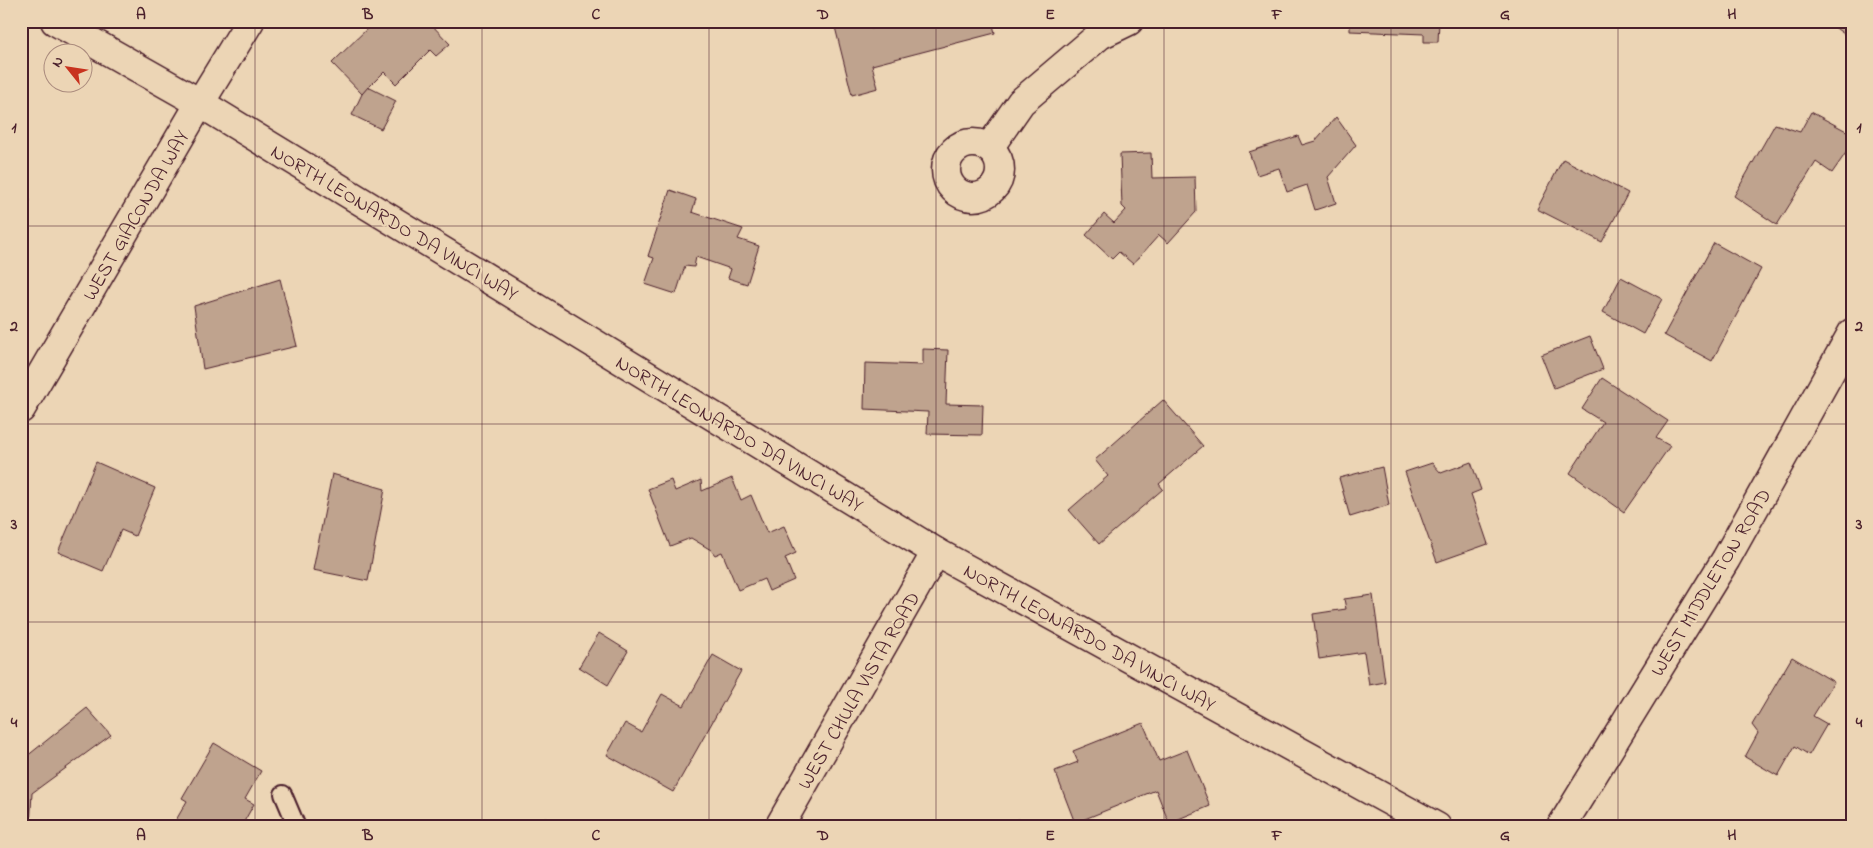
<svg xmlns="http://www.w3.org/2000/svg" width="1873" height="848" font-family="'Indie Flower',sans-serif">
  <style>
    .building { fill: #bfa38e; stroke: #4a1f2b }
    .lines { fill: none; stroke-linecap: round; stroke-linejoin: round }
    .service-casing { stroke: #4a1f2b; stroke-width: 20 }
    .minor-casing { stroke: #4a1f2b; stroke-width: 31 }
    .service { stroke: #ecd5b5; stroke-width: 16 }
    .minor { stroke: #ecd5b5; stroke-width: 28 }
    .grid { fill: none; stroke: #4a1f2b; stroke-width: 1; stroke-opacity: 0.55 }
    .labels { text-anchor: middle; stroke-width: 4.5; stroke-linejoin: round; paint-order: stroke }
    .street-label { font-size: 20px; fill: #4a1f2b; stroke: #ecd5b5 }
    .neatline { fill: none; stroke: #4a1f2b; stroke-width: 2 }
    .grid-label { font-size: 16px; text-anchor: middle; font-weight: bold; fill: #4a1f2b }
  </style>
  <rect width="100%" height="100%" fill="#ecd5b5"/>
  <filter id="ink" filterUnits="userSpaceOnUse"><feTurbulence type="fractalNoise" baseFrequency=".02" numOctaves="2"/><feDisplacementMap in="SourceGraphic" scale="10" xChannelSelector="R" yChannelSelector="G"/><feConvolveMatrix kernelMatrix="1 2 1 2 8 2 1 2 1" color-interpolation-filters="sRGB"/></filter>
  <g filter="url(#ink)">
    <g class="building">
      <path d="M375 21H428L450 44 436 56 430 50 396 84 384 72 362 94 332 63Z"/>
      <path d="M858 21H869L871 29 900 21H917L918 25 934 21H992L995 33 872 65 878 88 852 95 835 27Z"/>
      <path d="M1350 21H1439L1438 42H1424V34L1350 31Z"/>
      <path d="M1826 21H1852V38L1851 39Z"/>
      <path d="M368 87 396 101 381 129 352 115 362 94Z"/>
      <path d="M1811 112 1852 134V144L1832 173 1816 162 1777 225 1734 196 1775 124 1800 132Z"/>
      <path d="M1336 117 1356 145 1328 177 1336 203 1315 210 1307 185 1287 192 1279 168 1257 175 1249 152 1298 136 1302 145 1315 141Z"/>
      <path d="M1151 153 1152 178 1195 177 1196 212 1168 243 1159 235 1133 264 1119 252 1112 259 1086 235 1104 214 1114 223 1126 210 1122 206 1120 154Z"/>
      <path d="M1563 159 1628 193 1602 242 1537 209Z"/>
      <path d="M21 173 30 201 21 204Z"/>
      <path d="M670 190 696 199 692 212 743 229 738 239 759 246 747 284 728 278 731 269 696 257 694 267 685 266 676 294 645 284 654 258 648 256Z"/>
      <path d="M1714 243 1761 269 1712 361 1664 335Z"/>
      <path d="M1621 277 1662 299 1643 334 1603 312Z"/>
      <path d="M280 279 297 346 203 369 194 306Z"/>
      <path d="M1590 336 1603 369 1554 388 1541 355Z"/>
      <path d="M923 349 948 350 946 404 983 405 982 435 927 434 928 412 864 409 865 363 923 365Z"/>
      <path d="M1602 378 1668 421 1656 438 1670 446 1624 512 1570 473 1603 422 1582 409Z"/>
      <path d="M1163 400 1203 446 1159 484 1163 489 1099 544 1069 510 1108 476 1095 460Z"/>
      <path d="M96 462 155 488 135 536 121 530 103 571 58 552Z"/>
      <path d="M1471 462 1481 490 1471 494 1488 544 1437 562 1405 472 1432 463 1441 473Z"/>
      <path d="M1382 467 1389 505 1350 517 1339 478Z"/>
      <path d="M332 474 385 489 368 581 313 570Z"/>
      <path d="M732 478 741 500 751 495 767 533 784 526 796 553 785 558 794 580 769 591 764 579 738 590 722 552 715 555 711 550 691 538 670 546 648 489 671 480 675 491 701 480 702 491Z"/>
      <path d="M1373 595 1385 682 1369 685 1364 652 1319 659 1313 614 1346 609 1344 599Z"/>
      <path d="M599 633 628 651 608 685 579 667Z"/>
      <path d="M713 655 741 671 673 792 607 755 625 723 641 732 662 694 684 706Z"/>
      <path d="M1792 657 1834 682 1813 716 1827 724 1809 755 1795 746 1778 776 1745 757 1758 733 1752 725Z"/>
      <path d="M87 708 111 735 32 793 30 827H21V761Z"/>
      <path d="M1143 723 1159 761 1187 750 1210 806 1169 823 1156 790 1075 823 1055 771 1078 762 1073 751Z"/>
      <path d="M214 743 261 771 245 799 254 804 241 827H172L187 801 182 798Z"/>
      <path d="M545 818 560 827H539Z"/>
      <path d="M1019 819 1022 827H1001Z"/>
    </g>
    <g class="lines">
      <g class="service-casing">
        <path id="service" d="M283 794 297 827"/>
      </g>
      <g class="minor-casing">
        <g id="minor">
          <path d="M55 21 200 103 936 552 1437 827"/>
          <circle cx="973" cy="170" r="27"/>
          <path d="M989 148 1021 102 1100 35 1129 21"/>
          <path d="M21 409 200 103 250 21"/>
          <path d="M779 827 936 552"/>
          <path d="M1561 827 1726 559 1852 333"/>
        </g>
      </g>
      <use href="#service" class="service"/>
      <use href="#minor" class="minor"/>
    </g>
  </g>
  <path class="grid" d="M255 21V827M482 21V827M709 21V827M936 21V827M1164 21V827M1391 21V827M1618 21V827M21 226H1852M21 424H1852M21 622H1852"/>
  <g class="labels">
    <g class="street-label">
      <text transform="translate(135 215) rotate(-60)" y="7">WEST GIACONDA WAY</text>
      <text transform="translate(395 222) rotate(31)" y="7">NORTH LEONARDO DA VINCI WAY</text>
      <text transform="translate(740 433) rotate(31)" y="7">NORTH LEONARDO DA VINCI WAY</text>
      <text transform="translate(1710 582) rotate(-59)" y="7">WEST MIDDLETON ROAD</text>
      <text transform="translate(1090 637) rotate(29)" y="7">NORTH LEONARDO DA VINCI WAY</text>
      <text transform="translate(858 690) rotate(-60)" y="7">WEST CHULA VISTA ROAD</text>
    </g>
  </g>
  <rect width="1873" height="848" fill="none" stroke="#ecd5b5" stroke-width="55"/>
  <g transform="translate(68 68) rotate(300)"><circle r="24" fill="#ecd5b5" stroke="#ab8c7e"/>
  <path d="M0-4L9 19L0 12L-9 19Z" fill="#c8321e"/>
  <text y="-8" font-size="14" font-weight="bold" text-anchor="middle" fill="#4a1f2b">N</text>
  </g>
  <rect x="28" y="28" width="1818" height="792" class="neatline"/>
  <g class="grid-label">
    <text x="141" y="19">A</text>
    <text x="368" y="19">B</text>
    <text x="596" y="19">C</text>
    <text x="823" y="19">D</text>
    <text x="1050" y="19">E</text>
    <text x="1277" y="19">F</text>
    <text x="1505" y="19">G</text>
    <text x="1732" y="19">H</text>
    <text x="14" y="132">1</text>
    <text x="1859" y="132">1</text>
    <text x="14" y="331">2</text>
    <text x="1859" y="331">2</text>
    <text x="14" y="529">3</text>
    <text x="1859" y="529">3</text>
    <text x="14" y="727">4</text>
    <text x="1859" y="727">4</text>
    <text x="141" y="840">A</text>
    <text x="368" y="840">B</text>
    <text x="596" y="840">C</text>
    <text x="823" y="840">D</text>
    <text x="1050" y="840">E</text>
    <text x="1277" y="840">F</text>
    <text x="1505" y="840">G</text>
    <text x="1732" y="840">H</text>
  </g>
</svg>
